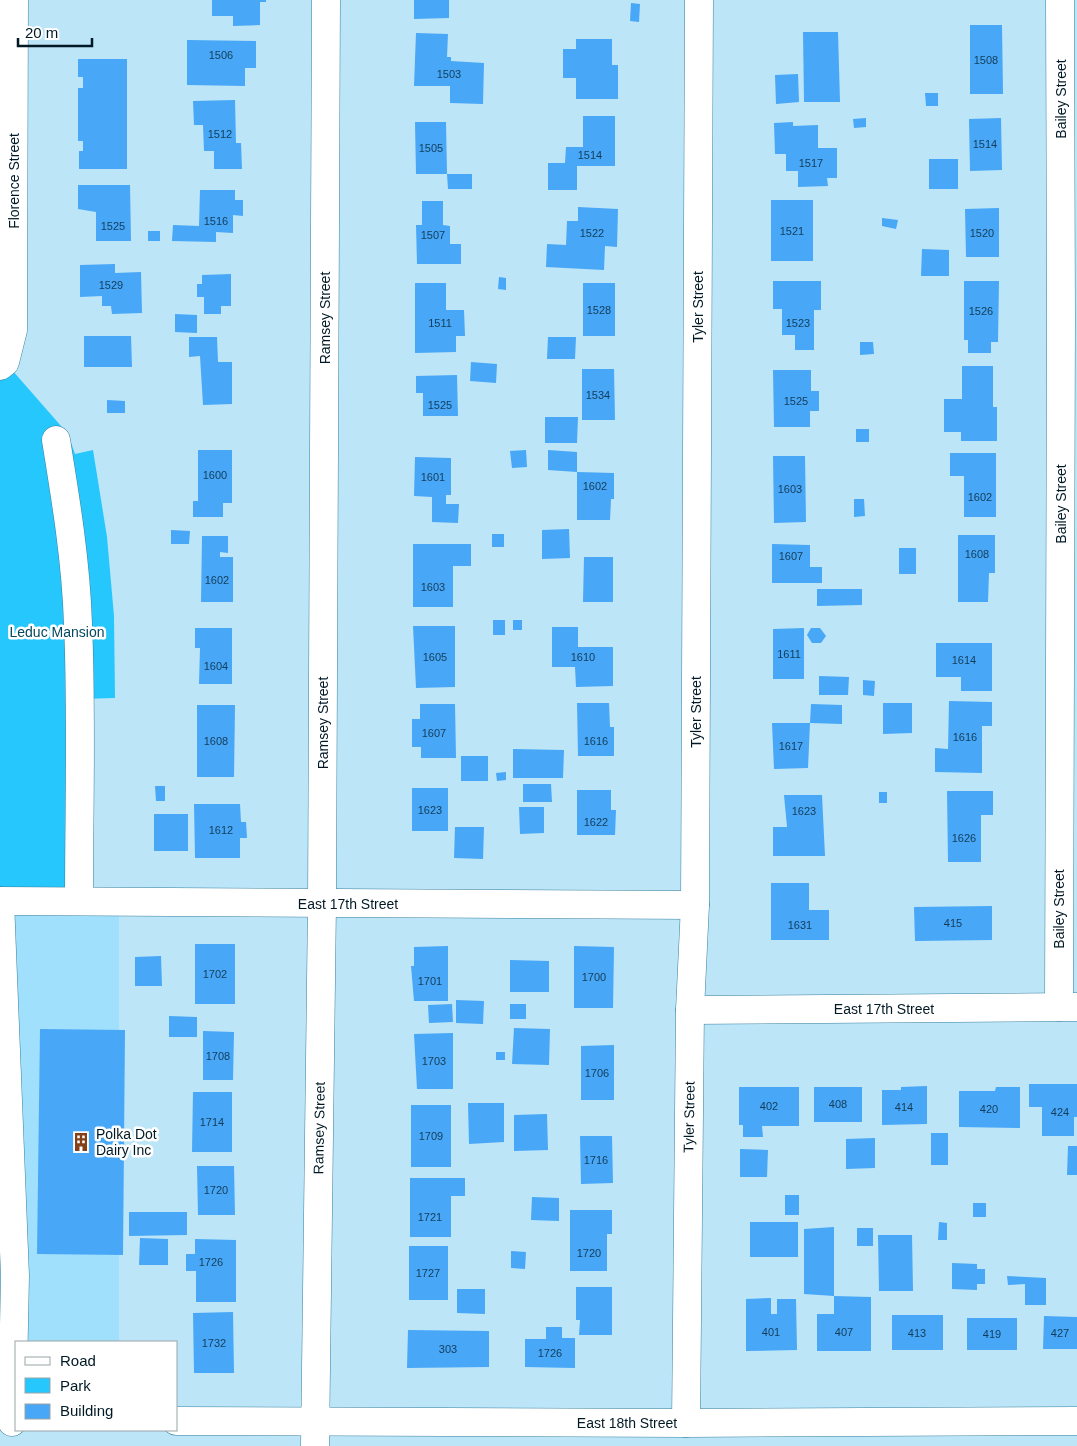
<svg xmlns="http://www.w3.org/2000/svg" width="1077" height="1446" font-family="Helvetica,sans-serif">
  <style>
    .built { fill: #a0e0fc }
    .park { fill: #26c7fc }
    .building { fill: #48a7f6 }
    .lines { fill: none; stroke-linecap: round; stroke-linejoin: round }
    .minor-casing { stroke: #37809d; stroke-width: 29 }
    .minor { stroke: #fff; stroke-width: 28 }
    .labels { text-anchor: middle; stroke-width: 5; stroke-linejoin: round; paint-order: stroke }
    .number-label { font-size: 11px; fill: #123c59 }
    .street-label { font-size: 14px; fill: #001925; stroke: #fff }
    .park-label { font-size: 14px; fill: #04485e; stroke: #fff }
    .poi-label { font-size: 14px; fill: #001925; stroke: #fff; text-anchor: start }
  </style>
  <rect width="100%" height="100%" fill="#bce5f8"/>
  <path class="built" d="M0 901H119V1342H16L0 1422Z"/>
  <path class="park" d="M5 362 68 434 75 454 93 450 107 537 114 616 115 698 80 699 79 901H0V366Z"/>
  <g class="building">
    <path d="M212 0H266V2H260V25L233 26V16H212Z"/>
    <path d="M414 0H449V18L414 19Z"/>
    <path d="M631 3 640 4 639 22 630 21Z"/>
    <path d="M970 25H1002L1003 94H970Z"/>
    <path d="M803 32H838L840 102H804Z"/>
    <path d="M416 33 448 34 447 57H451V61L484 63 483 104 450 103V86H414Z"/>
    <path d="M576 39H612V65H618V99H576V78H563V49H576Z"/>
    <path d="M187 40 256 41V68H245V86L187 85Z"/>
    <path d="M78 59H127V169H79V151H83V141H78V88H83V77H78Z"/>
    <path d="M798 74 799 102 776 104 775 75Z"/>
    <path d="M925 93H938V106H926Z"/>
    <path d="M235 100 236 143H241L242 169H214V151H204L203 125H194L193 101Z"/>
    <path d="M583 116H615V166H577V190H548V163H565L566 147H583Z"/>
    <path d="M866 118V127L854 128 853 119Z"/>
    <path d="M1001 118 1002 170 970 171 969 119Z"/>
    <path d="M415 122H446L447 174H416Z"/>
    <path d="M793 122V126L818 125V148H837V178H827L828 186 798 187V171H786V154H775L774 123Z"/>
    <rect x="929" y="159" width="29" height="30"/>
    <path d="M447 174H472V189H448Z"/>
    <path d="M78 185H130L131 241H96V212L78 209Z"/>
    <path d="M200 190H235V200H243V216L233 215V233L216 232V242L172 241 173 225 199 226Z"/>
    <rect x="771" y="200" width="42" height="61"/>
    <path d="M422 201H443V225L450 226V244H461V264H417L416 225H422Z"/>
    <path d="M578 207 618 209 617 247 605 246 604 270 546 267 547 244 566 245 567 221H578Z"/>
    <path d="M999 208V257H966L965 209Z"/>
    <path d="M882 218 898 220 896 229 882 226Z"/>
    <rect x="148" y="231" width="12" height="10"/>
    <path d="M922 249 949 250V276H921Z"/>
    <path d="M115 264V273L141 272 142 313 112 314 111 306H102V296L80 297V265Z"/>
    <path d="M231 274V306H221V314H204V297H197V284H202V275Z"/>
    <path d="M499 277 506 278V290L498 289Z"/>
    <path d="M773 281H821V310H814V350H795V335H782V309H773Z"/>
    <path d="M964 281H999L998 342H991V353H968V340H964Z"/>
    <path d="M415 283H446V310H464L465 336H456V352L415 353Z"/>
    <rect x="583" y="283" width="32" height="53"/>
    <path d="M175 314 197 315V333L175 332Z"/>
    <path d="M84 336H131L132 367H84Z"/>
    <path d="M189 337H217L218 362H232V404L203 405 200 356 189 357Z"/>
    <path d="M548 337H576L575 359H547Z"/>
    <path d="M860 342H873L874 354 860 355Z"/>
    <path d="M471 362 497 364 496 383 470 381Z"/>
    <path d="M962 366H993V407H997V441H961V432H944V399H962Z"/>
    <path d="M582 369H614L615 420H582Z"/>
    <path d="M773 370H811V391H819V411H810V427H774Z"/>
    <path d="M457 375 458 416H423V393H416V376Z"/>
    <path d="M107 400 125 401V413H107Z"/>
    <path d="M545 417H578L577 443H545Z"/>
    <rect x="856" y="429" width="13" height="13"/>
    <path d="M198 450H232V503H223V517H193V501H198Z"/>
    <path d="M526 450 527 467 512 468 510 451Z"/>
    <path d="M548 450 577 452V472L548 470Z"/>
    <path d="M950 453H996V517H964V476H950Z"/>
    <path d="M773 456H805L806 522 774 523Z"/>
    <path d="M415 457 451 458V495H446V504H459L458 523 432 522V497L414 496Z"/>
    <path d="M577 472 614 473V499H611L610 520H577Z"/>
    <path d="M854 499H864L865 516 854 517Z"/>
    <path d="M569 529 570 558 542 559V530Z"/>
    <path d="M171 530 190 531 189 544H171Z"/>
    <rect x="492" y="534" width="12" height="13"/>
    <path d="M958 535H995V573H989L988 602H958Z"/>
    <path d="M202 536H228V553L220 552V557H233V602H201Z"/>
    <path d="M413 544H471V566H453V607H413Z"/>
    <path d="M772 544 810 545V567H822V583H772Z"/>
    <rect x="899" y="548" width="17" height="26"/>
    <path d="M584 557H613V602H583Z"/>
    <path d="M817 589H862V605L817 606Z"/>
    <rect x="493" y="620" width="12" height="15"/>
    <rect x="513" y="620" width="9" height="10"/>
    <path d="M413 626H455V687L416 688Z"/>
    <path d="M552 627H578V647H613V686L576 687 575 667H552Z"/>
    <path d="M195 628H232V684H199L200 648H195Z"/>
    <path d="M804 628V679H773V629Z"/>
    <path d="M811 628H820L826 636 821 643H812L807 635Z"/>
    <path d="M936 643H992V691H961V677H936Z"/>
    <path d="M819 676 849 677 848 695H819Z"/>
    <path d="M863 680 875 681 874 696 863 695Z"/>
    <path d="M949 701 992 702V726H982V773L935 772V748L948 749Z"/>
    <path d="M577 703H609L610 727H614V756H578Z"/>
    <path d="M883 703H912V733L883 734Z"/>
    <path d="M420 704H455L456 758H421V747H412V719H420Z"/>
    <path d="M811 704 842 705V724L810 723Z"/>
    <path d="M197 705H235L234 777H197Z"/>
    <path d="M772 723H810L808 768 774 769Z"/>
    <path d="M513 749 564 750 563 778H513Z"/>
    <rect x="461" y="756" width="27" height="25"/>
    <path d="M506 772V780L497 781 496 773Z"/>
    <path d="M523 784H551L552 802H523Z"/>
    <path d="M155 786H165V801H156Z"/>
    <rect x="412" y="788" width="36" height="43"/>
    <path d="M577 790H611V810H616L615 835H577Z"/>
    <path d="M947 791H993V815H981V862H948Z"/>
    <rect x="879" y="792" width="8" height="11"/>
    <path d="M784 795H822L825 856H773V827H787Z"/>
    <path d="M194 804H240L241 822H246L247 838H240V858H195Z"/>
    <path d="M519 807H544V833L520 834Z"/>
    <rect x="154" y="814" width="34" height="37"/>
    <path d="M455 827H484L483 859 454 858Z"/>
    <path d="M771 883H809V910H829V940H771Z"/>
    <path d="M992 906V940L915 941 914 907Z"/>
    <rect x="195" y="944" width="40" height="60"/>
    <path d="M448 946V1001H414L411 966H414V947Z"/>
    <path d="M574 946 614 947 613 1008H574Z"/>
    <path d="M161 956 162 986H135V957Z"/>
    <path d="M510 960 549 961V992H510Z"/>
    <path d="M456 1000 484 1001 483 1024 456 1023Z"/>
    <path d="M452 1004 453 1022 429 1023 428 1005Z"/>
    <rect x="510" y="1004" width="16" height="15"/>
    <path d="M169 1016 197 1017V1037H169Z"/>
    <path d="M514 1028 550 1029 549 1065 512 1064Z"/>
    <path d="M40 1029 125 1030 123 1255 37 1254Z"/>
    <path d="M203 1031 234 1032 233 1080H203Z"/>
    <path d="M453 1033V1089H417L414 1034Z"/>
    <path d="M614 1045V1100H581V1046Z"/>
    <rect x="496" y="1052" width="9" height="8"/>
    <path d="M1029 1084H1077V1117H1074V1136H1042V1107H1029Z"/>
    <path d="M927 1086V1124L882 1125V1090H901V1087Z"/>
    <path d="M739 1087H799V1126H762L763 1137H743V1125H739Z"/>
    <rect x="814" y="1087" width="48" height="35"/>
    <path d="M996 1087H1020V1128L959 1127V1091H995Z"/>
    <path d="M193 1092H232V1152H192Z"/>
    <path d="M468 1103H504V1142L469 1144Z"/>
    <rect x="411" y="1105" width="40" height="62"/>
    <path d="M547 1114 548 1150 514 1151V1115Z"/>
    <rect x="931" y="1133" width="17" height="32"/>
    <path d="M580 1136H612L613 1183 581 1184Z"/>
    <path d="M875 1138V1168L846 1169V1139Z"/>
    <path d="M1068 1146H1077V1175H1067Z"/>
    <path d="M740 1149 768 1150 767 1177H740Z"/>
    <path d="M197 1166H234L235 1215H198Z"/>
    <path d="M410 1178H465V1196H451V1237H410Z"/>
    <rect x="785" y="1195" width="14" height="20"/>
    <path d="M532 1197 559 1198V1221L531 1220Z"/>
    <rect x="973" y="1203" width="13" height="14"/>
    <path d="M570 1210H612V1234H607V1271H570Z"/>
    <path d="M129 1212H187V1235L129 1236Z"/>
    <rect x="750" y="1222" width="48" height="35"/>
    <path d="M939 1222 947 1223V1240H938Z"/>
    <path d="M834 1227V1296L804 1294V1229Z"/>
    <rect x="857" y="1228" width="16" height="18"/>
    <path d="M878 1235H912L913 1291H879Z"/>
    <path d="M140 1238 168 1239V1265H139Z"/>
    <path d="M195 1239 236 1240V1302H196V1271H186V1254H195Z"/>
    <rect x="409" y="1246" width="39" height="54"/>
    <path d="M511 1251 526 1252 525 1269 511 1268Z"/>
    <path d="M952 1263 977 1264V1269H985V1284H977V1290L952 1289Z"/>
    <path d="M1007 1276 1046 1278V1305H1025V1284L1008 1285Z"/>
    <path d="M576 1287H612V1335H579L580 1320H576Z"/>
    <path d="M457 1289H485V1314L457 1313Z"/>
    <path d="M834 1296 871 1297V1351H817V1314H834Z"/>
    <path d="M771 1298V1314H777V1299H796L797 1350 746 1351V1299Z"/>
    <path d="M233 1312 234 1373H194L193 1313Z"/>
    <rect x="892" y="1315" width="51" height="35"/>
    <path d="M1044 1316 1077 1317V1349H1043Z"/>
    <rect x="967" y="1318" width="50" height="32"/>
    <path d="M546 1327H562V1338H575V1368L525 1367V1339H546Z"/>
    <path d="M408 1330 489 1331V1367L407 1368Z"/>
  </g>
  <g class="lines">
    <g class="minor-casing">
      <g id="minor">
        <path d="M0 366 5 362 13 330 14 0"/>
        <path d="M56 440C66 501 76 562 78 624 82 716 79 809 79 901"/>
        <path d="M0 901 695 905"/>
        <path d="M0 901 15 1276 12 1422"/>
        <path d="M1059 1007 1061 319 1060 0"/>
        <path d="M690 1010 1076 1007"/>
        <path d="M176 1421 686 1423 1077 1421"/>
        <path d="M686 1423 690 1010 695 905 699 0"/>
        <path d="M315 1446 322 904 326 0"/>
      </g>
    </g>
    <use href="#minor" class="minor"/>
  </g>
  <defs>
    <g id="building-bare" transform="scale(1.5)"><path d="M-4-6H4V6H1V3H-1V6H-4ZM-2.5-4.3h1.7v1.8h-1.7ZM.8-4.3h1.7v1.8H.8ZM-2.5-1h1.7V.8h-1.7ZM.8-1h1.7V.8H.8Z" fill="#854018" stroke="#fff" stroke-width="2.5" paint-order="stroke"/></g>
  </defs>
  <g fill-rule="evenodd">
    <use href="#building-bare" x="81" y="1142"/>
  </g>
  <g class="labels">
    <g class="number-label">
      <text x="221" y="59">1506</text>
      <text x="986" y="64">1508</text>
      <text x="449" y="78">1503</text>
      <text x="220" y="138">1512</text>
      <text x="985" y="148">1514</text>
      <text x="431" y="152">1505</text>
      <text x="590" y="159">1514</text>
      <text x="811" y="167">1517</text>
      <text x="216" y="225">1516</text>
      <text x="113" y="230">1525</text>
      <text x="792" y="235">1521</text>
      <text x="592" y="237">1522</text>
      <text x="982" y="237">1520</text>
      <text x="433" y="239">1507</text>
      <text x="111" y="289">1529</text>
      <text x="599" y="314">1528</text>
      <text x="981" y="315">1526</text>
      <text x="440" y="327">1511</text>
      <text x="798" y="327">1523</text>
      <text x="598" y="399">1534</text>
      <text x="796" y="405">1525</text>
      <text x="440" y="409">1525</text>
      <text x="215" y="479">1600</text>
      <text x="433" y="481">1601</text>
      <text x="595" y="490">1602</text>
      <text x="790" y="493">1603</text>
      <text x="980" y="501">1602</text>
      <text x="977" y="558">1608</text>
      <text x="791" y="560">1607</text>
      <text x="217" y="584">1602</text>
      <text x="433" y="591">1603</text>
      <text x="789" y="658">1611</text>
      <text x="435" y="661">1605</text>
      <text x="583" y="661">1610</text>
      <text x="964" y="664">1614</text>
      <text x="216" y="670">1604</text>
      <text x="434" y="737">1607</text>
      <text x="965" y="741">1616</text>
      <text x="216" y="745">1608</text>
      <text x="596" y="745">1616</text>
      <text x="791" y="750">1617</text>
      <text x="430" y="814">1623</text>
      <text x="804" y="815">1623</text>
      <text x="596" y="826">1622</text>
      <text x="221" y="834">1612</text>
      <text x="964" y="842">1626</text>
      <text x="953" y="927">415</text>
      <text x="800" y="929">1631</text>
      <text x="215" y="978">1702</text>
      <text x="594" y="981">1700</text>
      <text x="430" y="985">1701</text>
      <text x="218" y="1060">1708</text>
      <text x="434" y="1065">1703</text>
      <text x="597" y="1077">1706</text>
      <text x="838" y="1108">408</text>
      <text x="769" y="1110">402</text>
      <text x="904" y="1111">414</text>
      <text x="989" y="1113">420</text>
      <text x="1060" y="1116">424</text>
      <text x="212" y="1126">1714</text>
      <text x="431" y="1140">1709</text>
      <text x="596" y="1164">1716</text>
      <text x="216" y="1194">1720</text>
      <text x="430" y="1221">1721</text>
      <text x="589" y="1257">1720</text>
      <text x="211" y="1266">1726</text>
      <text x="428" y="1277">1727</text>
      <text x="771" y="1336">401</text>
      <text x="844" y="1336">407</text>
      <text x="917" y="1337">413</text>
      <text x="1060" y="1337">427</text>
      <text x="992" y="1338">419</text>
      <text x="214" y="1347">1732</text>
      <text x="448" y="1353">303</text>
      <text x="550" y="1357">1726</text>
    </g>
    <g class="street-label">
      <text transform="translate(1061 99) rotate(-90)" y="5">Bailey Street</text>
      <text transform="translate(14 181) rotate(-90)" y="5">Florence Street</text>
      <text transform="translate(698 307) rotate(-90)" y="5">Tyler Street</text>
      <text transform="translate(325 318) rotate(-90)" y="5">Ramsey Street</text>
      <text transform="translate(1061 504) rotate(-90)" y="5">Bailey Street</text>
      <text transform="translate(696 712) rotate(-90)" y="5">Tyler Street</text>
      <text transform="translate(323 723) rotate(-90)" y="5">Ramsey Street</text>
      <text x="348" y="909">East 17th Street</text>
      <text transform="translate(1059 909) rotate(-90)" y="5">Bailey Street</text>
      <text x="884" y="1014">East 17th Street</text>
      <text transform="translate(689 1117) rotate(-89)" y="5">Tyler Street</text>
      <text transform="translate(319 1128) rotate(-89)" y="5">Ramsey Street</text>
      <text x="627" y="1428">East 18th Street</text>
    </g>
    <g class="park-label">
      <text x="57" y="637">Leduc Mansion</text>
    </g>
    <g class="poi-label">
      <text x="96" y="1139">Polka Dot<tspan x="96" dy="16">Dairy Inc</tspan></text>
    </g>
  </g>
  <rect x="15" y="1341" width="162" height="90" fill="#ffffff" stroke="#99a3a8"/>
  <rect x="25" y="1357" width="25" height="8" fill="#ffffff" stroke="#99a3a8"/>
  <text x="60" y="1366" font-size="15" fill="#001925">Road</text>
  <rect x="25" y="1378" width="25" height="15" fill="#26c7fc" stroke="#99a3a8"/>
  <text x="60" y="1391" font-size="15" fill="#001925">Park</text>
  <rect x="25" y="1404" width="25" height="15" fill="#48a7f6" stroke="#99a3a8"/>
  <text x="60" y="1416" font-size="15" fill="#001925">Building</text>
  <path d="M18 38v8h74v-8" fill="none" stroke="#001925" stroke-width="2.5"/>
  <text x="25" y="38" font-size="15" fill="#001925" stroke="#ffffff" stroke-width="4" paint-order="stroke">20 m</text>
</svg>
